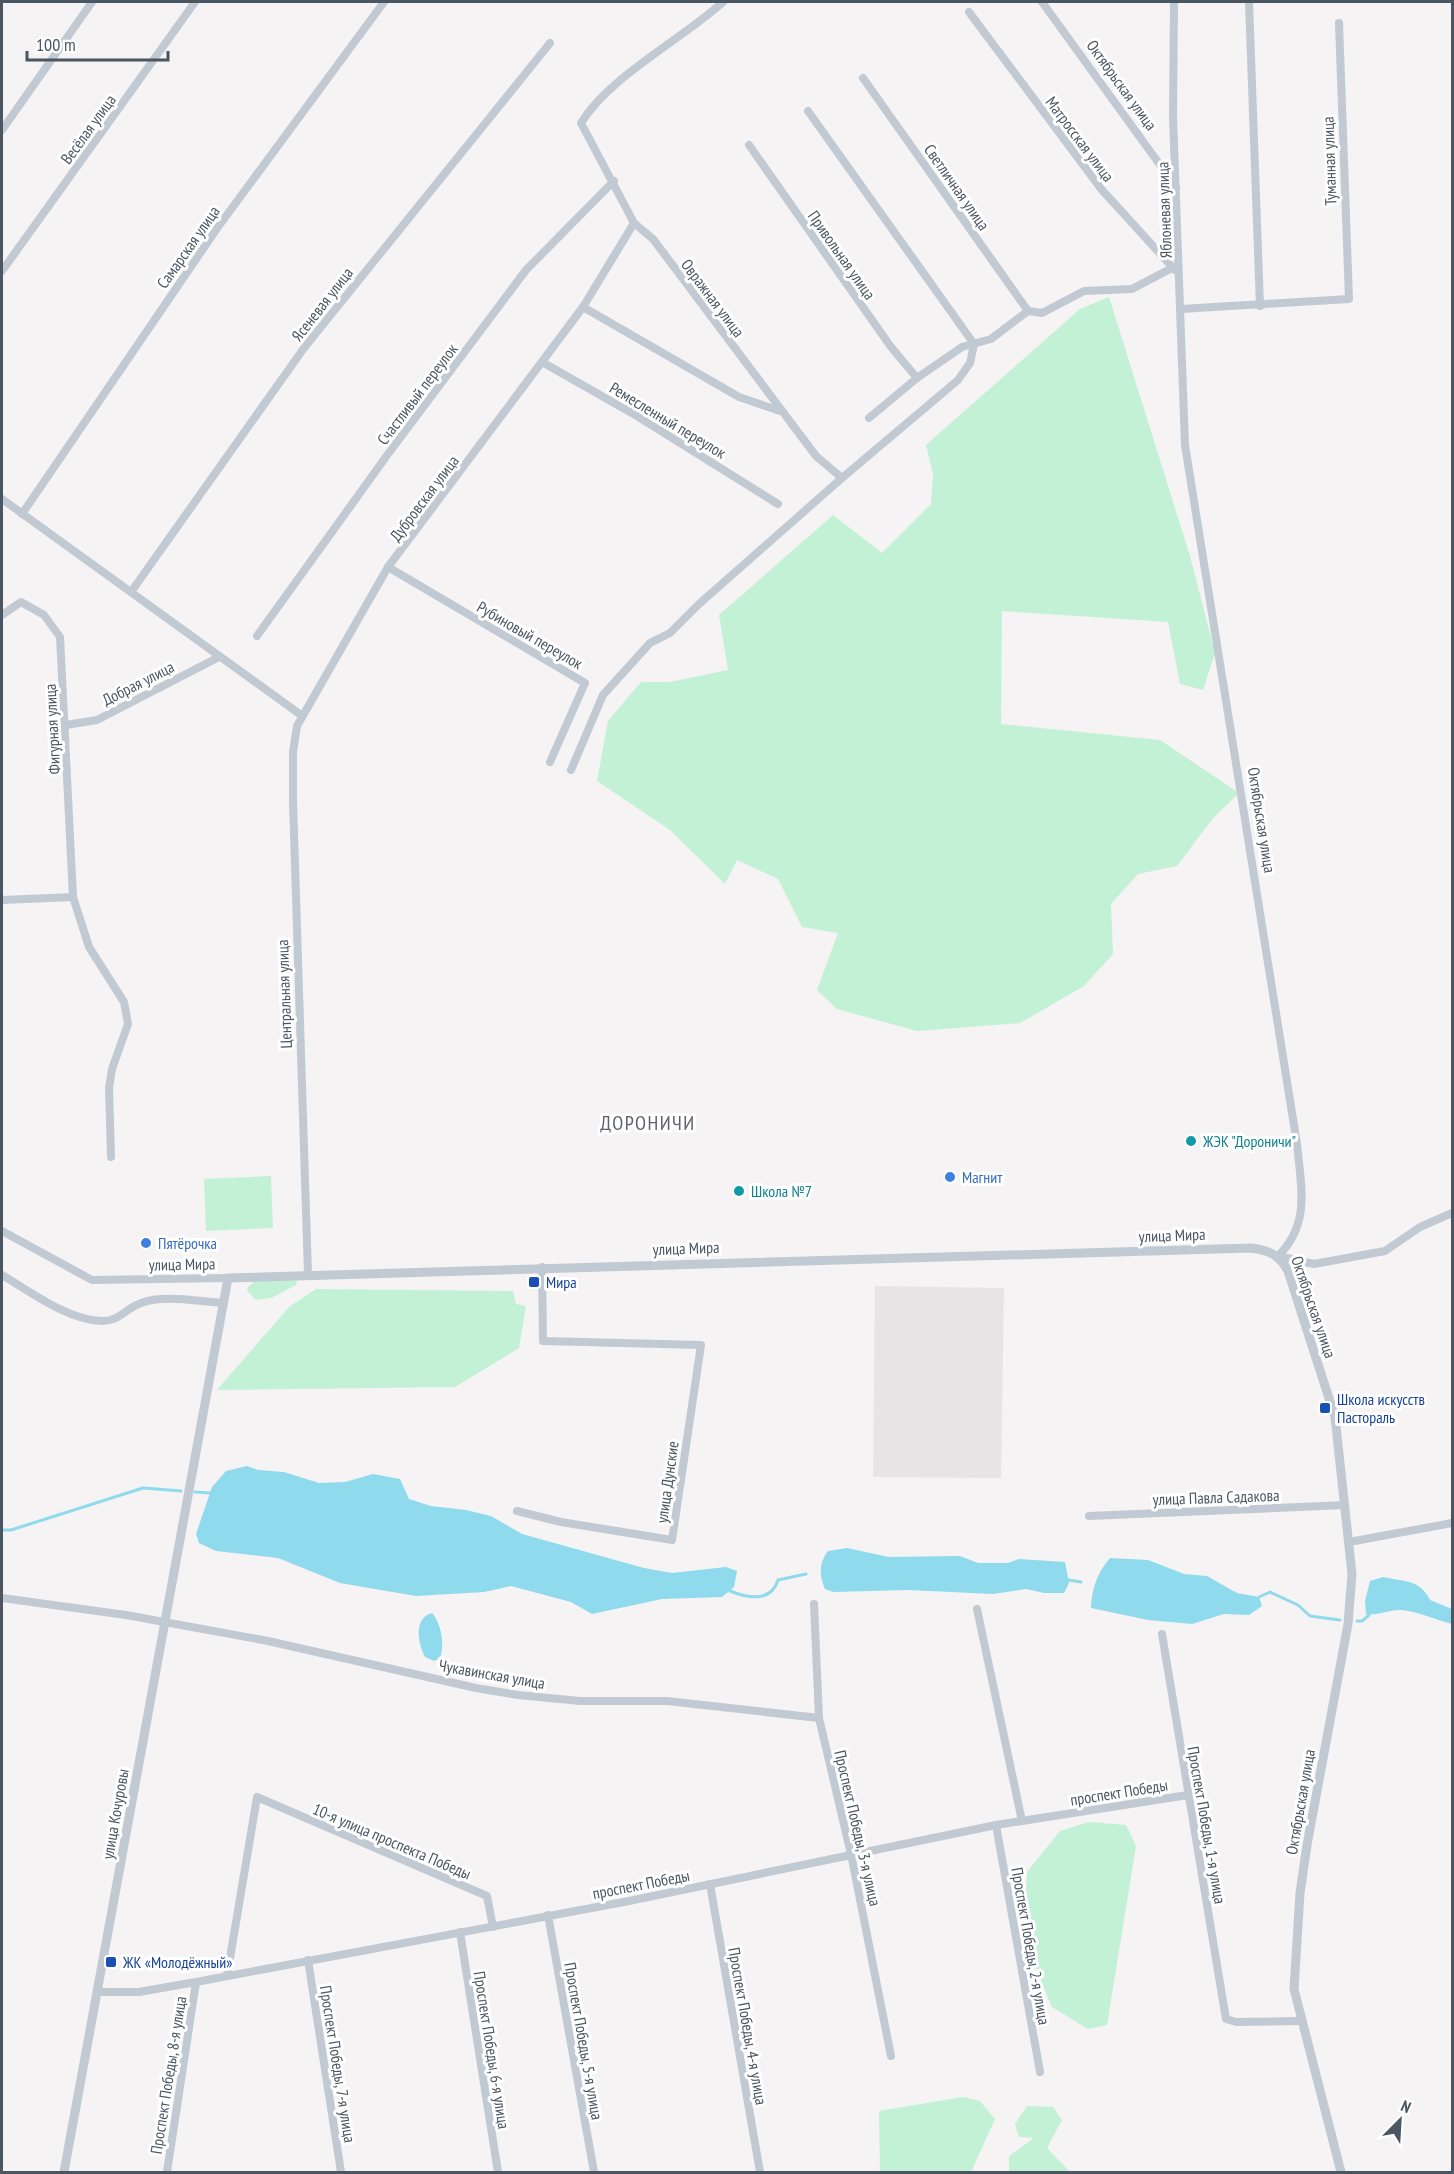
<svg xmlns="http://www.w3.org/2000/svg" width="1454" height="2174" font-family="'PT Sans Narrow',sans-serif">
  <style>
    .education { fill: #e6e4e5 }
    .green { fill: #c3f1d5 }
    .water { fill: #90daee }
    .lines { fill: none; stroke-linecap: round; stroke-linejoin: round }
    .stream { stroke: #90daee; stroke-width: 3 }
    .minor { stroke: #c1cad2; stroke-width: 8 }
    .tertiary { stroke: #c1cad2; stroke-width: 9 }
    .culture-dot { fill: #0f9aa8; stroke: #fff; stroke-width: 2 }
    .shop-dot { fill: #3f7fe0; stroke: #fff; stroke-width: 2 }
    .transit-dot { fill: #1a4fb4; stroke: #fff; stroke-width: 2 }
    .labels { text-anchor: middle; stroke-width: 6; stroke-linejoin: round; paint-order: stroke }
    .street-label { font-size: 16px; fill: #4a5661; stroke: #fff }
    .culture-label { font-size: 16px; fill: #0d838f; stroke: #fff; text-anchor: start }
    .shop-label { font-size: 16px; fill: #366cbe; stroke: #fff; text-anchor: start }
    .transit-label { font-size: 16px; fill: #164399; stroke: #fff; text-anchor: start }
    .quarter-label { font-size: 20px; letter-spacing: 1.5px; fill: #5f6368; stroke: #fff }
  </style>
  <rect width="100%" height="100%" fill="#f5f3f3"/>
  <path class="education" d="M875 1286 1004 1288 1001 1478 873 1477Z"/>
  <g class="green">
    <path d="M1109 297 1190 556 1215 653 1203 690 1180 684 1168 622 1002 611 1001 724 1160 740 1239 793 1213 818 1177 866 1138 874 1111 904 1113 954 1084 986 1020 1023 917 1031 837 1009 817 990 838 933 802 927 778 879 737 860 725 884 670 830 597 781 608 721 641 682H670L728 670 719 615 833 515 882 553 931 504 933 474 926 445 1080 309Z"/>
    <path d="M271 1176 273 1228 206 1231 204 1179Z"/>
    <path d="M297 1280 296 1285 271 1298 256 1300 247 1291 248 1287 255 1281Z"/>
    <path d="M316 1289 513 1291 516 1304 526 1306 519 1348 455 1387 217 1390 289 1307Z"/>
    <path d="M1089 1822 1126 1825 1136 1846 1107 2025 1088 2029 1052 2007 1032 1959 1025 1912 1027 1872 1060 1831Z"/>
    <path d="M963 2097 980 2101 995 2119 971 2172H880L879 2111Z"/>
    <path d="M1027 2106 1053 2107 1062 2120 1047 2148 1070 2172H1009V2156L1034 2138 1019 2137 1015 2124Z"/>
  </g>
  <g class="water">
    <path d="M247 1466 258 1470 284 1472 319 1483 345 1482 373 1474 400 1479 409 1499 431 1506 466 1510 491 1516 522 1534 644 1568 672 1573 726 1567 737 1571 734 1587 722 1597 662 1599 592 1614 571 1602 511 1586 484 1592 416 1596 340 1583 278 1558 216 1551 199 1543 196 1534 212 1487 226 1471Z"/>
    <path d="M847 1548 889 1557 960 1556 978 1563H1008L1019 1559 1065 1562 1069 1583 1064 1593H1044L1026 1589 993 1594 908 1590 833 1592 825 1589C819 1576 819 1562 828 1551Z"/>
    <path d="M1110 1558 1148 1560 1184 1574 1207 1576 1237 1593 1259 1597 1262 1606 1249 1615 1224 1614 1192 1624 1148 1620 1091 1608C1092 1588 1097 1573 1110 1558Z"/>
    <path d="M1383 1577C1404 1582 1420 1579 1430 1600L1452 1609V1624C1436 1620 1420 1612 1402 1610 1389 1609 1378 1616 1366 1614L1365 1601 1370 1581Z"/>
    <path d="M432 1613C441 1623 445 1645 440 1658L434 1661 425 1657C418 1644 413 1618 432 1613Z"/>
  </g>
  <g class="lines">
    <g class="stream">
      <path d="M195 1492 210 1493"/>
      <path d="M2 1530H11L143 1488 181 1491"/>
      <path d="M1068 1580 1081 1582"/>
      <path d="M730 1591C747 1598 771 1603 778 1580L806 1574"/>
      <path d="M1259 1597 1270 1592 1298 1605 1310 1616 1340 1620"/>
      <path d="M1357 1621H1362L1369 1615"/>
    </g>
    <g class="minor">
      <path d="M723 2C681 40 610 76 581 123L634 223 653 239 816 456 842 478"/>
      <path d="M1042 2 1176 187"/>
      <path d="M1174 2 1173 117 1185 445 1297 1144C1301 1186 1311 1224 1278 1256"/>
      <path d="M1249 2 1260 306"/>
      <path d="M969 12 1102 190 1175 270"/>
      <path d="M863 78 1028 311"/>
      <path d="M2 130 92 2"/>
      <path d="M749 145 891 347 917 378"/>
      <path d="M2 271 195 2"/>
      <path d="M583 307 739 397 780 411"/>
      <path d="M1181 309 1349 299 1339 23"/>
      <path d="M542 362 637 416 778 504"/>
      <path d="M869 418 917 378 962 347 991 339 1028 311 1042 313 1084 291 1132 289 1172 268"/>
      <path d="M2 499 301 715"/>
      <path d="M22 514 218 227 384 2"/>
      <path d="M388 567 585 683 550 762"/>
      <path d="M131 592 304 348 550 43"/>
      <path d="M2 615 21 602 44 615 60 637 73 897 89 947 124 1002 128 1024 112 1069 109 1088 111 1157"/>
      <path d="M257 636 388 454 526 270 614 181"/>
      <path d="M66 725 97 720 219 657"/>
      <path d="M571 770 603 695 650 643 670 633 699 604 842 478 958 380 970 363 974 344 808 111"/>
      <path d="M2 900 73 897"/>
      <path d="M2 1231 92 1280 228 1278"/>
      <path d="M1278 1256 1314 1264 1385 1251 1420 1227 1452 1213"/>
      <path d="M308 1274 293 802V752L297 726 388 567 583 307 634 223"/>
      <path d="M2 1275C31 1292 66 1319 101 1321 119 1322 126 1308 141 1303 165 1294 199 1302 224 1303"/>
      <path d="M517 1511 561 1522 672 1540 701 1345 543 1341 542 1267"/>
      <path d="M1089 1516 1345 1505"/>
      <path d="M1349 1542 1452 1523"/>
      <path d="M2 1598 126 1615 268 1641 476 1688 518 1695 580 1701H667L819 1718"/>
      <path d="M814 1604 819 1718 851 1854 891 2056"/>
      <path d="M977 1609 1022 1821"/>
      <path d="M1162 1634 1226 2019 1236 2022 1300 2021"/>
      <path d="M996 1825 1040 2072"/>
      <path d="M710 1884 760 2172"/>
      <path d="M548 1915 594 2172"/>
      <path d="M460 1932 498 2172"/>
      <path d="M308 1960 341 2172"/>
      <path d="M227 1976 257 1797 487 1896 493 1927"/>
      <path d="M98 1992H139L196 1982 629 1901 996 1825 1188 1795"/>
      <path d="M167 2172 196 1982"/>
    </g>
    <path class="tertiary" d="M64 2172 228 1278 1251 1248C1269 1250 1279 1255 1288 1271L1335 1417 1352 1574 1348 1624 1307 1845 1300 1893 1294 1989 1341 2172"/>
  </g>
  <g class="culture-dot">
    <circle cx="1191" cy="1141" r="6"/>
    <circle cx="739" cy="1191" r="6"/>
  </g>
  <g class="shop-dot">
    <circle cx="950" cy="1177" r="6"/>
    <circle cx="146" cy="1243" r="6"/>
  </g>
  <g class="transit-dot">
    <rect x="528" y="1276" width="12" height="12" rx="3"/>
    <rect x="1319" y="1402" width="12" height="12" rx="3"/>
    <rect x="105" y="1956" width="12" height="12" rx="3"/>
  </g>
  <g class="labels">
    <g class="street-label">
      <text transform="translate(1122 85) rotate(54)" y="6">Октябрьская улица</text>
      <text transform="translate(88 129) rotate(-54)" y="6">Весёлая улица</text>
      <text transform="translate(1080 139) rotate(53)" y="6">Матросская улица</text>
      <text transform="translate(1329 161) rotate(-92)" y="6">Туманная улица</text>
      <text transform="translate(957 187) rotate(55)" y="6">Светличная улица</text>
      <text transform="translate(1164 210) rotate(-92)" y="6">Яблоневая улица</text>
      <text transform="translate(188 247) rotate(-55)" y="6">Самарская улица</text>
      <text transform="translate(842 255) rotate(55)" y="6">Привольная улица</text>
      <text transform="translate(713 298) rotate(53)" y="6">Овражная улица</text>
      <text transform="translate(322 304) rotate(-52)" y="6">Ясеневая улица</text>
      <text transform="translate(417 394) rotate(-53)" y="6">Счастливый переулок</text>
      <text transform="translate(668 420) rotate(31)" y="6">Ремесленный переулок</text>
      <text transform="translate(424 498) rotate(-53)" y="6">Дубровская улица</text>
      <text transform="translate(530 635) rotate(30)" y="6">Рубиновый переулок</text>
      <text transform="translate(138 683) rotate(-27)" y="6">Добрая улица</text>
      <text transform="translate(52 729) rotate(-93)" y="6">Фигурная улица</text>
      <text transform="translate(1262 820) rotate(81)" y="6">Октябрьская улица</text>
      <text transform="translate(284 994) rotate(-92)" y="6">Центральная улица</text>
      <text transform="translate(1172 1235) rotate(-2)" y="6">улица Мира</text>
      <text transform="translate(686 1248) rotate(-2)" y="6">улица Мира</text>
      <text transform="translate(182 1264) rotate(-1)" y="6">улица Мира</text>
      <text transform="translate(1314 1307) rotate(71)" y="6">Октябрьская улица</text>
      <text transform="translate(667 1482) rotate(-82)" y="6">улица Дунские</text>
      <text transform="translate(1216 1497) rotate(-2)" y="6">улица Павла Садакова</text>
      <text transform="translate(492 1674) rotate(10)" y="6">Чукавинская улица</text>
      <text transform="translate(1119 1792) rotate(-9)" y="6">проспект Победы</text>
      <text transform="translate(1300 1802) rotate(-80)" y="6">Октябрьская улица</text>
      <text transform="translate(115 1814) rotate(-80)" y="6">улица Кочуровы</text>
      <text transform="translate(1207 1825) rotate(80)" y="6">Проспект Победы, 1-я улица</text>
      <text transform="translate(858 1828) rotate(77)" y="6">Проспект Победы, 3-я улица</text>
      <text transform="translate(392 1841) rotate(23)" y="6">10-я улица проспекта Победы</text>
      <text transform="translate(641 1884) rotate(-11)" y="6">проспект Победы</text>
      <text transform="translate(1031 1946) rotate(80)" y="6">Проспект Победы, 2-я улица</text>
      <text transform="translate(748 2026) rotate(80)" y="6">Проспект Победы, 4-я улица</text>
      <text transform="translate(584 2041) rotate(80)" y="6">Проспект Победы, 5-я улица</text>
      <text transform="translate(492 2050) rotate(81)" y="6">Проспект Победы, 6-я улица</text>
      <text transform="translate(338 2064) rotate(81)" y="6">Проспект Победы, 7-я улица</text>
      <text transform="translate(168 2075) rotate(-81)" y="6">Проспект Победы, 8-я улица</text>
    </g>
    <g class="culture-label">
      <text x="1203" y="1147">ЖЭК "Дороничи"</text>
      <text x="751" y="1197">Школа №7</text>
    </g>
    <g class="shop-label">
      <text x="962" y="1183">Магнит</text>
      <text x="158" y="1249">Пятёрочка</text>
    </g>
    <g class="transit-label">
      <text x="546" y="1288">Мира</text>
      <text x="1337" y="1405">Школа искусств<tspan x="1337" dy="18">Пастораль</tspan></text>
      <text x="123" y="1968">ЖК «Молодёжный»</text>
    </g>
    <g class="quarter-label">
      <text x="648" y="1130">ДОРОНИЧИ</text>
    </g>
  </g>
  <rect width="1454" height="2174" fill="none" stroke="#4a5661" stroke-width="6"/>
  <g transform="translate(1400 2120) rotate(24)" stroke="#ffffff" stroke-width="4.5" paint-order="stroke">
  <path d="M0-4.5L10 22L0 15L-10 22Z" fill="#4a5661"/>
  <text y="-9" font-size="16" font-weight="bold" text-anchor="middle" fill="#4a5661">N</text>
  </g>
  <path d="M27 51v9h141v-9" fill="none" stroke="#4a5661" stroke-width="3"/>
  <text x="36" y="51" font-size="18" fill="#4a5661" stroke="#ffffff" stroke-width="4.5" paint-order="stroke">100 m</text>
</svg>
